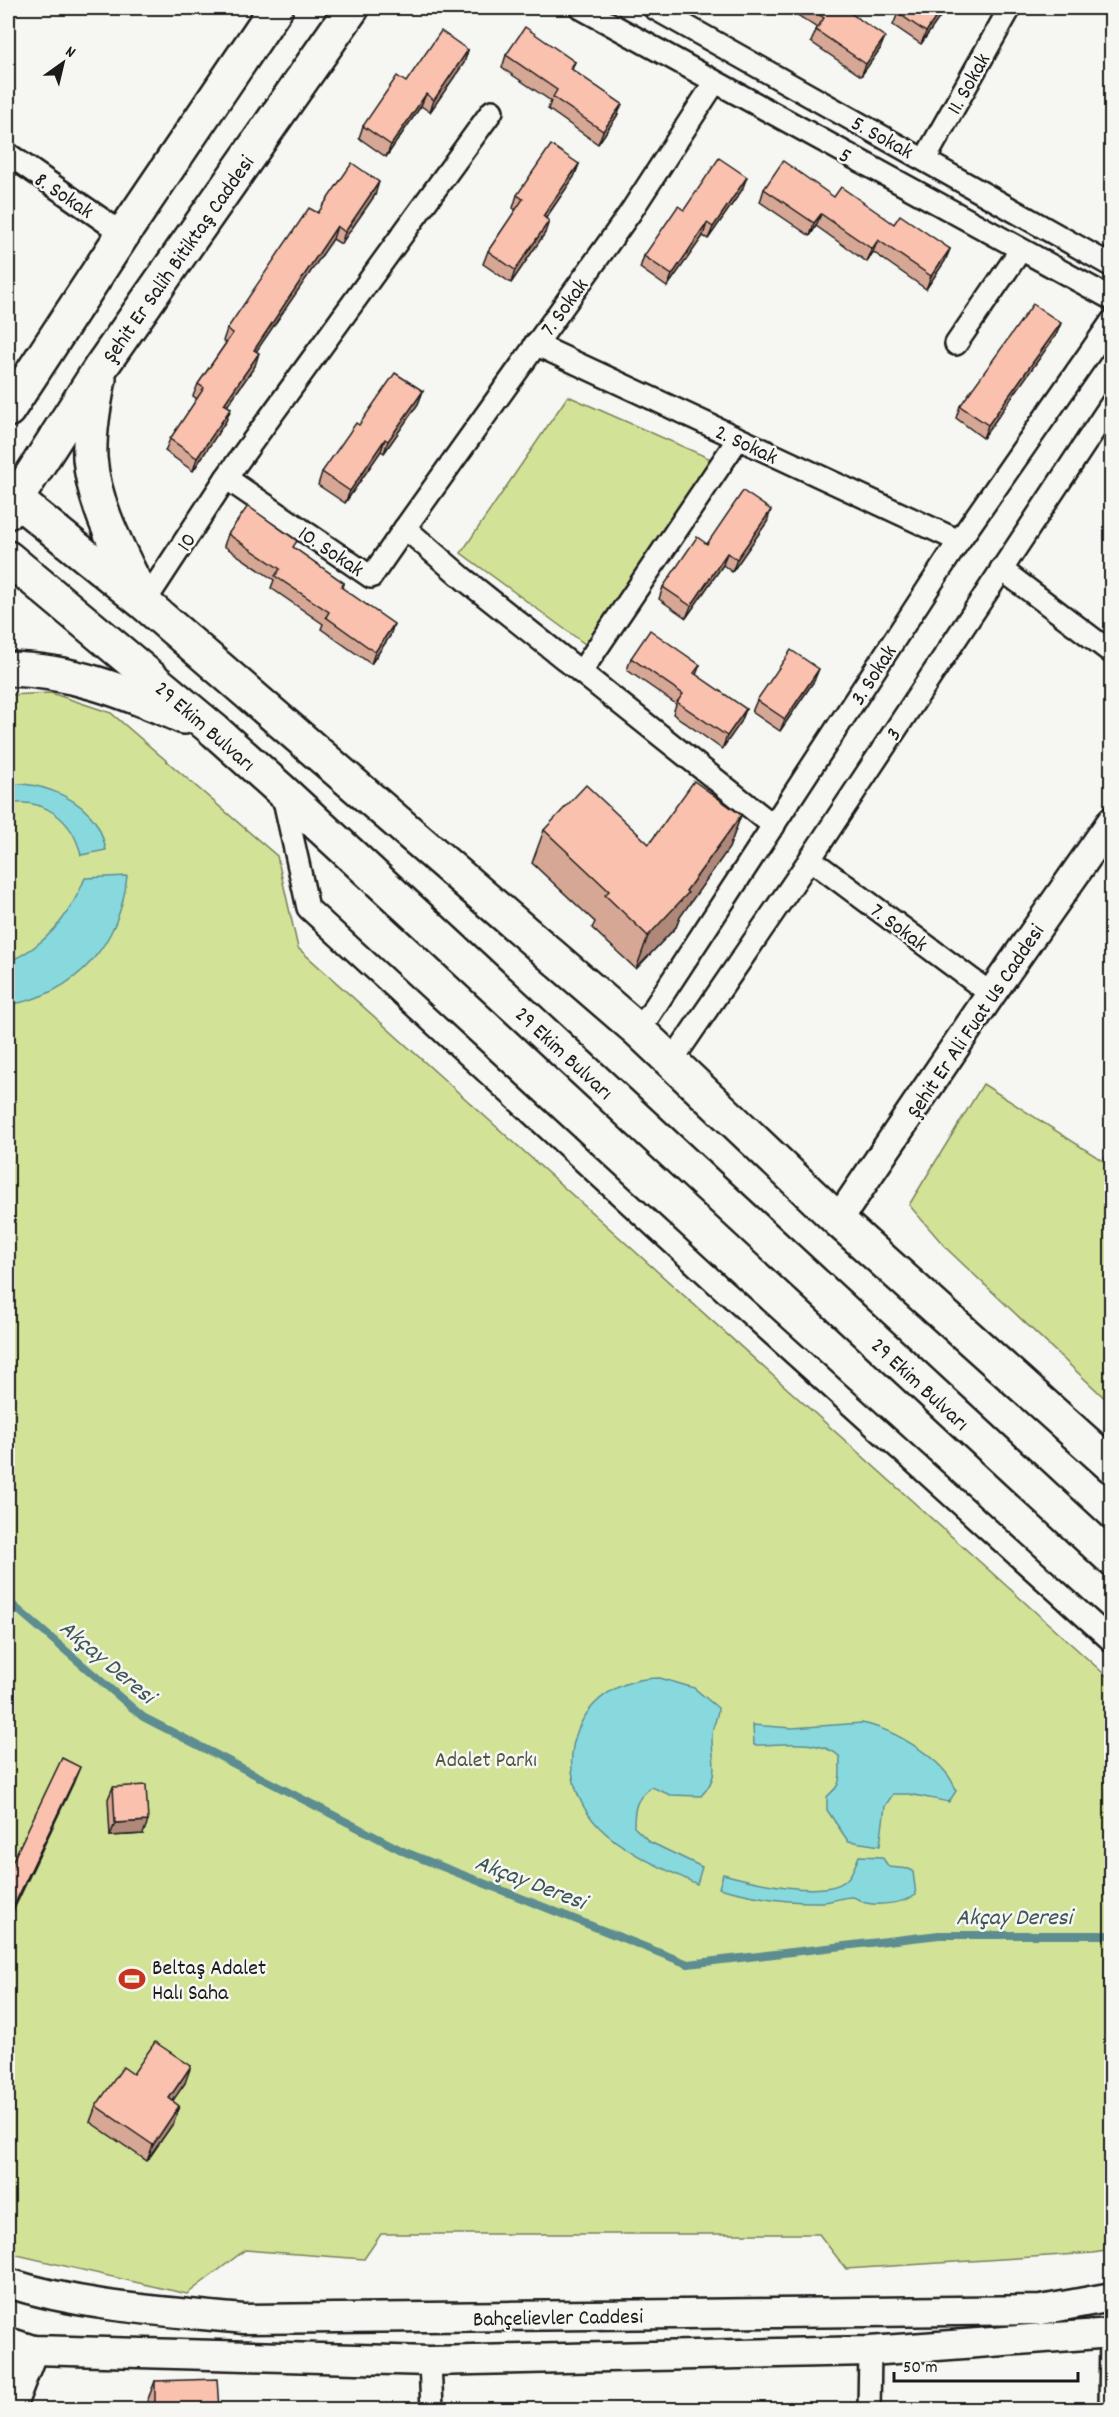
<svg xmlns="http://www.w3.org/2000/svg" width="1119" height="2417" font-family="Dekko,sans-serif">
  <style>
    .green { fill: #d2e397; stroke: #77805a; stroke-width: 1.5 }
    .water { fill: #88d9de; stroke: #5d8d90; stroke-width: 1.5 }
    .lines { fill: none; stroke-linecap: round; stroke-linejoin: round }
    .stream { stroke: #5d8d90; stroke-width: 8 }
    .street-casing { stroke: #1c1c1c; stroke-width: 26 }
    .secondary-casing { stroke: #1c1c1c; stroke-width: 33 }
    .primary-casing { stroke: #1c1c1c; stroke-width: 38 }
    .street { stroke: #f6f6f2; stroke-width: 21 }
    .secondary { stroke: #f6f6f2; stroke-width: 28 }
    .primary { stroke: #f6f6f2; stroke-width: 33 }
    .wall { fill: #d7a796; stroke: #1c1c1c; stroke-width: 1.5 }
    .shaded-wall { fill: #af887a; stroke: #1c1c1c; stroke-width: 1.5 }
    .building { fill: #fac2ae; stroke: #1c1c1c; stroke-width: 1.5 }
    .labels { text-anchor: middle; stroke-width: 5; stroke-linejoin: round; paint-order: stroke }
    .street-label { font-size: 22px; fill: #1c1c1c; stroke: #f6f6f2 }
    .park-label { font-size: 22px; fill: #535841; stroke: #f6f6f2 }
    .poi-label { font-size: 22px; fill: #1c1c1c; stroke: #f6f6f2; text-anchor: start }
    .water-label { font-size: 24px; font-style: italic; fill: #3c5556; stroke: #f6f6f2 }
  </style>
  <rect width="100%" height="100%" fill="#f6f6f2"/>
  <filter id="ink" filterUnits="userSpaceOnUse"><feTurbulence type="fractalNoise" baseFrequency=".0167" numOctaves="2"/><feDisplacementMap in="SourceGraphic" scale="12" xChannelSelector="R" yChannelSelector="G"/><feConvolveMatrix kernelMatrix="1 2 1 2 8 2 1 2 1" color-interpolation-filters="sRGB"/></filter>
  <g filter="url(#ink)">
    <g class="green">
      <path d="M568 396 711 459 589 647 461 553Z"/>
      <path d="M51 693 111 713 277 856 298 948 1111 1680 1112 2250 1093 2253 846 2269 819 2234H381L364 2259 245 2250 187 2294 8 2253V695Z"/>
      <path d="M983 1084 1103 1161 1111 1149V1404L947 1249 909 1205Z"/>
    </g>
    <g class="water">
      <path d="M22 784C49 786 81 800 96 823 101 831 104 841 106 850L81 855C73 820 44 797 8 804V785Z"/>
      <path d="M127 876C120 945 76 994 8 1005V962C45 946 70 916 85 878Z"/>
      <path d="M660 1678 694 1688 718 1708C718 1719 712 1725 712 1735 711 1761 722 1774 701 1796L670 1795 652 1787C636 1798 634 1807 634 1827L650 1842 702 1867 697 1884C663 1868 624 1853 598 1826 543 1766 579 1678 660 1678Z"/>
      <path d="M862 1723C893 1729 947 1760 956 1791L949 1802 909 1794H893L885 1806 880 1846 848 1841 827 1810V1797C830 1793 834 1791 837 1786 842 1779 839 1766 840 1757 821 1738 780 1745 754 1745L753 1725 792 1728Z"/>
      <path d="M859 1856 882 1857 889 1867 909 1869 913 1872 916 1895C904 1903 880 1906 866 1903 861 1902 857 1898 853 1897 844 1896 831 1902 821 1902 786 1903 753 1897 719 1888L723 1874C749 1881 829 1901 848 1878 853 1872 856 1863 859 1856Z"/>
    </g>
    <g class="lines">
      <path class="stream" d="M8 1601 143 1717 405 1852 688 1964 939 1935H1112"/>
      <g class="street-casing">
        <g id="street">
          <path d="M581 8 1112 299"/>
          <path d="M654 8 1112 266"/>
          <path d="M492 111 226 478 371 577 405 528 464 579 774 826"/>
          <path d="M8 154 123 234"/>
          <path d="M925 159 1010 8"/>
          <path d="M535 344 959 541"/>
          <path d="M956 344 1020 251"/>
          <path d="M405 528 630 213 715 82"/>
          <path d="M1001 569 1112 653"/>
          <path d="M144 603 226 478"/>
          <path d="M581 672 738 439"/>
          <path d="M282 791 308 908 718 1285 1112 1641"/>
          <path d="M810 859 991 994"/>
          <path d="M639 1031 959 541 1112 321"/>
          <path d="M671 1062 810 859 1112 403"/>
          <path d="M430 2361 432 2410"/>
          <path d="M869 2410 870 2351"/>
          <path d="M1110 2410 1111 2333"/>
        </g>
      </g>
      <g class="secondary-casing">
        <g id="secondary">
          <path d="M838 1220 991 994 1112 821"/>
          <path d="M8 2283C83 2307 164 2311 243 2319L1041 2310 1112 2297"/>
          <path d="M8 2342 33 2350 430 2361 870 2351 1112 2333"/>
          <path d="M12 2410 13 2402 33 2350"/>
        </g>
      </g>
      <g class="primary-casing">
        <g id="primary">
          <path d="M99 379C94 405 89 432 90 458 94 507 120 552 141 596"/>
          <path d="M8 410 123 234 276 8"/>
          <path d="M8 493 144 603 639 1031 838 1220 1112 1466"/>
          <path d="M8 512 101 367 352 8"/>
          <path d="M8 558 215 731 281 790 1112 1559"/>
          <path d="M8 669C71 670 126 692 184 717"/>
        </g>
      </g>
      <use href="#street" class="street"/>
      <use href="#secondary" class="secondary"/>
      <use href="#primary" class="primary"/>
    </g>
    <g class="wall">
      <path d="M787 8H843L880 49 861 76 811 42 817 28Z"/>
      <path d="M946 8 921 44 893 25 898 13Z"/>
      <path d="M468 50 464 63 430 112 421 106 386 157 359 138 363 126 406 82Z"/>
      <path d="M506 55 575 62 572 70 622 104 617 116 598 144 548 109 551 101 502 68Z"/>
      <path d="M579 164 574 177 546 218 545 233 511 283 483 264 488 251 516 210 513 208 517 195Z"/>
      <path d="M764 189 834 197 950 249 945 261 926 289 873 252 867 262 816 226 810 236 760 202Z"/>
      <path d="M742 190 708 239 703 236 667 287 640 268 644 256 684 210Z"/>
      <path d="M375 195 341 244 333 239 256 351 255 366 227 406 231 408 226 421 193 471 165 451 170 439 197 399 193 396 198 384 226 343 223 341 227 329 318 213Z"/>
      <path d="M1061 323 1056 335 983 438 956 418 960 406Z"/>
      <path d="M423 391 418 404 384 453 381 451 345 503 318 485 322 472 359 425Z"/>
      <path d="M767 522 732 572 723 565 686 618 659 599 663 587 707 544Z"/>
      <path d="M228 534 294 548 344 583 342 588 390 636 371 664 321 629 323 624 271 588 274 580 224 546Z"/>
      <path d="M631 658 700 665 696 675 746 709 741 722 722 749 673 714 676 704 627 670Z"/>
      <path d="M814 681 780 731 752 712 757 700Z"/>
      <path d="M741 815 729 848 680 917 676 927 636 969 592 928 595 922 532 863 544 830 649 844Z"/>
      <path d="M113 1787 143 1834 110 1836 108 1799Z"/>
      <path d="M133 2074 185 2083 172 2101 174 2122 147 2161 90 2122 96 2106Z"/>
      <path d="M155 2381 219 2409H148V2399Z"/>
    </g>
    <g class="shaded-wall">
      <path d="M942 8H946L921 44 926 32Z"/>
      <path d="M885 37 880 49 861 76 866 64Z"/>
      <path d="M468 50 464 63 430 112 434 100Z"/>
      <path d="M426 94 421 106 386 157 391 145Z"/>
      <path d="M622 104 617 116 598 144 603 131Z"/>
      <path d="M579 164 574 177 538 229 543 216Z"/>
      <path d="M747 177 742 190 708 239 713 227Z"/>
      <path d="M379 182 375 195 341 244 345 232Z"/>
      <path d="M821 214 816 226 810 236 814 223Z"/>
      <path d="M549 221 545 233 511 283 515 270Z"/>
      <path d="M707 223 703 236 667 287 672 275Z"/>
      <path d="M337 226 333 239 249 362 254 350Z"/>
      <path d="M878 240 873 252 867 262 872 249Z"/>
      <path d="M950 249 945 261 926 289 931 276Z"/>
      <path d="M1061 323 1056 335 983 438 988 425Z"/>
      <path d="M259 353 255 366 220 416 224 404Z"/>
      <path d="M423 391 418 404 384 453 388 441Z"/>
      <path d="M231 408 226 421 193 471 197 458Z"/>
      <path d="M385 439 381 451 345 503 350 491Z"/>
      <path d="M771 510 767 522 732 572 737 559Z"/>
      <path d="M727 553 723 565 686 618 691 606Z"/>
      <path d="M394 624 390 636 371 664 375 652Z"/>
      <path d="M819 669 814 681 780 731 785 719Z"/>
      <path d="M746 709 741 722 722 749 727 736Z"/>
      <path d="M741 815 729 848 680 917 676 927 636 969 648 936 686 891Z"/>
      <path d="M80 1767 73 1784 8 1922V1918Z"/>
      <path d="M148 1821 143 1834 110 1836 115 1823Z"/>
      <path d="M191 2066 185 2083 163 2115 169 2098Z"/>
      <path d="M179 2106 174 2122 147 2161 153 2145Z"/>
    </g>
    <g class="building">
      <path d="M809 8H843L885 37 866 64 816 30 824 18Z"/>
      <path d="M902 8H942L926 32 898 13Z"/>
      <path d="M525 27 575 62 570 68 622 104 603 131 553 97 557 90 506 55Z"/>
      <path d="M441 31 468 50 434 100 426 94 391 145 363 126 397 76 406 82Z"/>
      <path d="M551 145 579 164 543 216 549 221 515 270 488 251 523 199 517 195Z"/>
      <path d="M719 158 747 177 713 227 707 223 672 275 644 256 678 206 684 210Z"/>
      <path d="M783 161 834 197 841 187 894 224 900 215 950 249 931 276 878 240 872 249 821 214 814 223 764 189Z"/>
      <path d="M352 163 379 182 345 232 337 226 254 350 259 353 224 404 231 408 197 458 170 439 204 388 198 384 233 333 227 329 309 208 318 213Z"/>
      <path d="M1033 304 1061 323 988 425 960 406Z"/>
      <path d="M395 373 423 391 388 441 385 439 350 491 322 472 356 423 359 425Z"/>
      <path d="M743 491 771 510 737 559 727 553 691 606 663 587 697 537 707 544Z"/>
      <path d="M248 506 297 541 293 547 344 583 341 587 394 624 375 652 326 617 329 612 275 576 280 569 228 534Z"/>
      <path d="M650 630 700 665 694 673 746 709 727 736 677 702 683 694 631 658Z"/>
      <path d="M791 650 819 669 785 719 757 700Z"/>
      <path d="M694 781 741 815 686 891 688 893 648 936 605 895 609 891 544 830 586 785 649 844Z"/>
      <path d="M62 1758 80 1767 8 1918V1871Z"/>
      <path d="M146 1785 148 1821 115 1823 113 1787Z"/>
      <path d="M155 2042 191 2066 169 2098 179 2106 153 2145 96 2106 123 2067 133 2074Z"/>
      <path d="M217 2379 219 2409H155V2381Z"/>
    </g>
  </g>
  <defs>
    <g id="stadium-bare" transform="scale(2.07)"><path d="M0-5a6.5 5 0 1 0 0 10a6.5 5 0 1 0 0-10ZM-3.5-1.8h7v3.6h-7Z" fill="#c8321e" stroke="#f6f6f2" stroke-width="2.5" paint-order="stroke"/></g>
  </defs>
  <g fill-rule="evenodd">
    <use href="#stadium-bare" x="132" y="1979"/>
  </g>
  <g class="labels">
    <g class="street-label">
      <text transform="translate(967 83) rotate(-61)" y="8">11. Sokak</text>
      <text transform="translate(883 136) rotate(29)" y="8">5. Sokak</text>
      <text transform="translate(846 154) rotate(29)" y="8">5</text>
      <text transform="translate(65 194) rotate(34)" y="8">8. Sokak</text>
      <text transform="translate(177 258) rotate(-55)" y="8">Şehit Er Salih Bitiktaş Caddesi</text>
      <text transform="translate(563 306) rotate(-54)" y="8">7. Sokak</text>
      <text transform="translate(747 443) rotate(25)" y="8">2. Sokak</text>
      <text transform="translate(185 541) rotate(-57)" y="8">10</text>
      <text transform="translate(332 550) rotate(34)" y="8">10. Sokak</text>
      <text transform="translate(872 674) rotate(-57)" y="8">3. Sokak</text>
      <text transform="translate(206 725) rotate(41)" y="8">29 Ekim Bulvarı</text>
      <text transform="translate(892 733) rotate(-57)" y="8">3</text>
      <text transform="translate(900 926) rotate(37)" y="8">7. Sokak</text>
      <text transform="translate(974 1020) rotate(-56)" y="8">Şehit Er Ali Fuat Us Caddesi</text>
      <text transform="translate(565 1052) rotate(43)" y="8">29 Ekim Bulvarı</text>
      <text transform="translate(921 1383) rotate(43)" y="8">29 Ekim Bulvarı</text>
      <text transform="translate(558 2316) rotate(-1)" y="8">Bahçelievler Caddesi</text>
    </g>
    <g class="park-label">
      <text x="486" y="1766">Adalet Parkı</text>
    </g>
    <g class="poi-label">
      <text x="152" y="1974">Beltaş Adalet<tspan x="152" dy="25">Halı Saha</tspan></text>
    </g>
    <g class="water-label">
      <text transform="translate(108 1661) rotate(40)" y="8">Akçay Deresi</text>
      <text transform="translate(531 1881) rotate(21)" y="8">Akçay Deresi</text>
      <text x="1014" y="1924">Akçay Deresi</text>
    </g>
  </g>
  <rect width="1119" height="2417" fill="none" stroke="#f6f6f2" stroke-width="30"/>
  <rect x="15" y="15" width="1089" height="2387" fill="none" stroke="#1c1c1c" stroke-width="2" filter="url(#ink)"/>
  <g transform="translate(63 63) rotate(34)" stroke="#f6f6f2" stroke-width="4.5" paint-order="stroke">
  <path d="M0-4.5L10 22L0 15L-10 22Z" fill="#1c1c1c"/>
  <text y="-9" font-size="16" font-weight="bold" text-anchor="middle" fill="#1c1c1c">N</text>
  </g>
  <path d="M894 2372v9h184v-9" fill="none" stroke="#1c1c1c" stroke-width="3"/>
  <text x="903" y="2372" font-size="18" fill="#1c1c1c" stroke="#f6f6f2" stroke-width="4.5" paint-order="stroke">50 m</text>
</svg>
